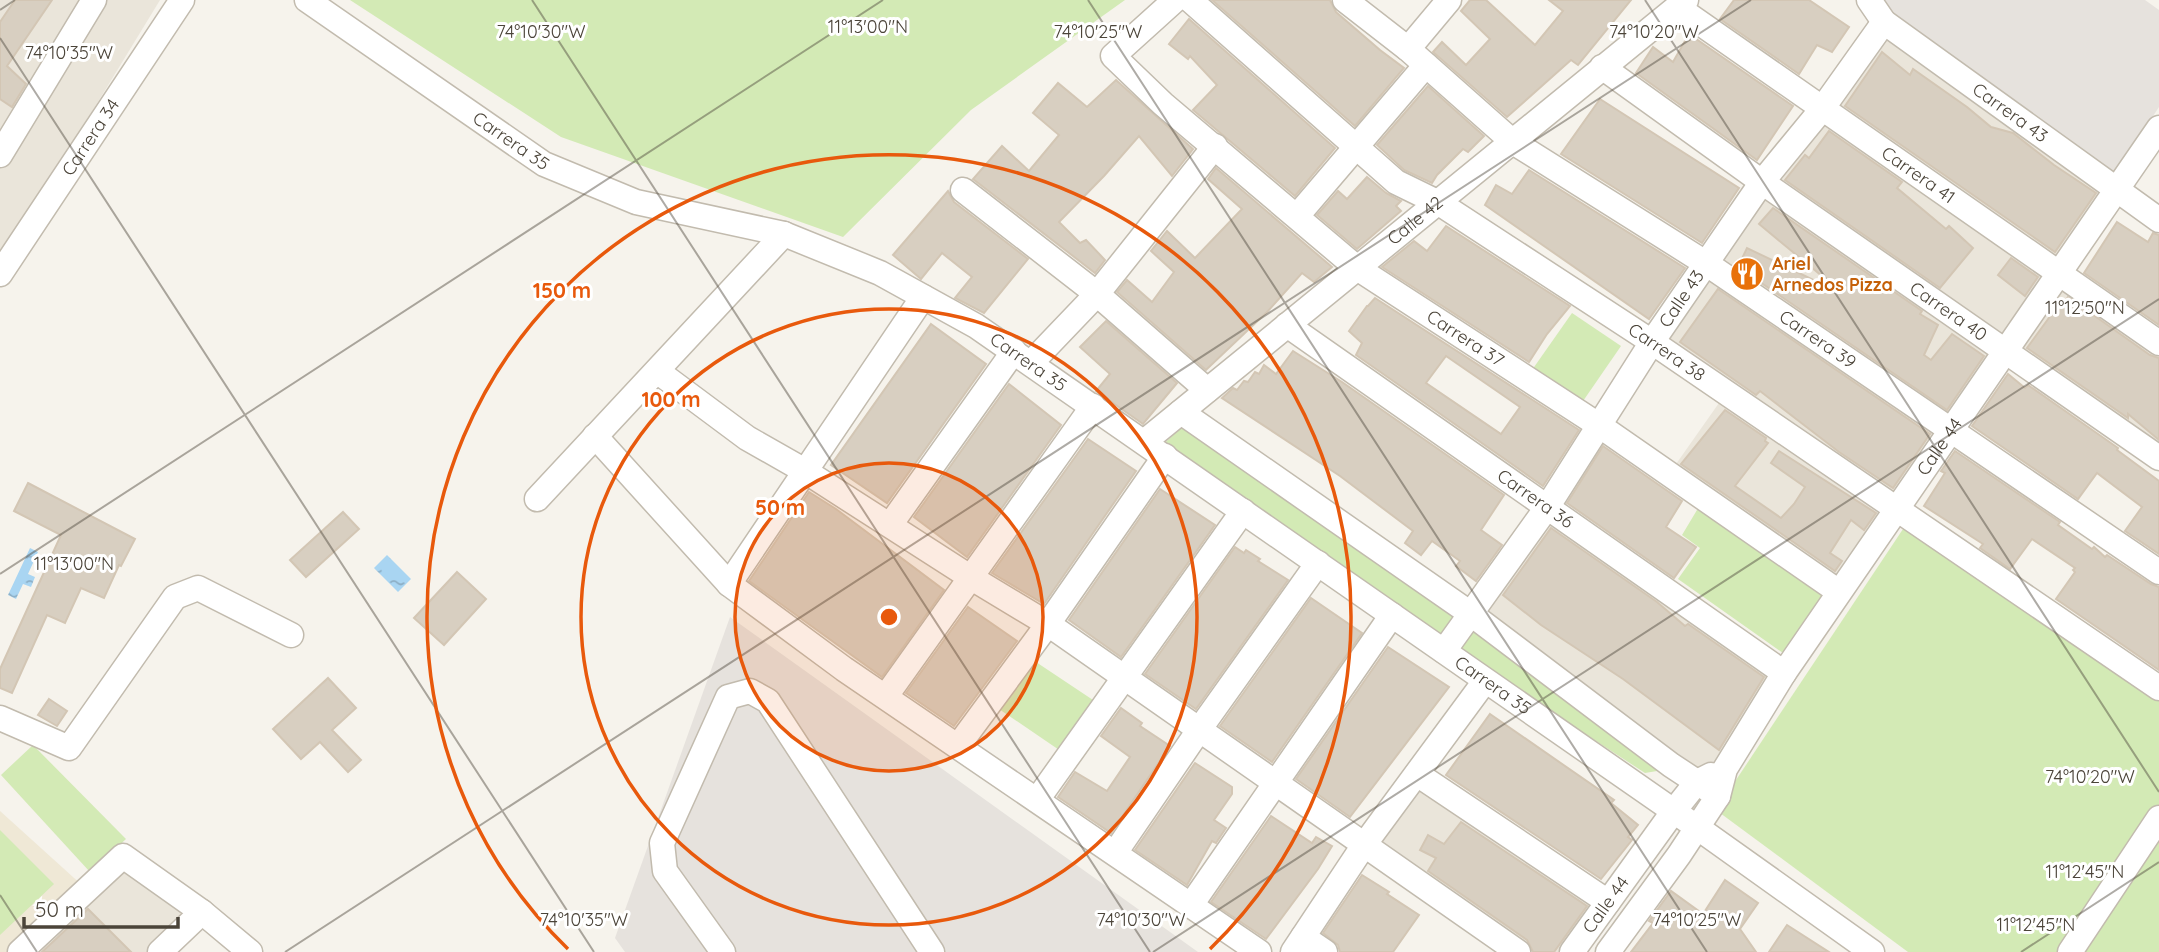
<svg xmlns="http://www.w3.org/2000/svg" width="2159" height="952" font-family="Quicksand,sans-serif">
  <style>
    .residential { fill: #eae5da }
    .industrial { fill: #e6e2dd }
    .education { fill: #efe8d6 }
    .green { fill: #d3eab5 }
    .water { fill: url(#water-ripples) }
    .building { fill: #d8cfc1; stroke: #d3c6b4; stroke-width: 2; fill-rule: evenodd }
    .lines { fill: none; stroke-linecap: round; stroke-linejoin: round }
    .minor-casing { stroke: #c2bbae; stroke-width: 27 }
    .minor { stroke: #fff; stroke-width: 24 }
    .ticks { fill: none; stroke: #4b4439; stroke-width: 2; stroke-opacity: 0.45 }
    .ring { fill: none; stroke: #e8590c; stroke-width: 3.5 }
    .labels { text-anchor: middle; stroke-width: 6; stroke-linejoin: round; paint-order: stroke }
    .street-label { font-size: 18px; fill: #4b4439; stroke: #fff }
    .food-label { font-size: 18px; font-weight: bold; fill: #c56008; stroke: #fff; text-anchor: start }
    .ticks-label { font-size: 18px; text-anchor: middle; fill: #4b4439; stroke: #fff; stroke-width: 6; stroke-linejoin: round; paint-order: stroke }
    .centre { fill: #e8590c; stroke: #fff; stroke-width: 3.5 }
    .ring-label { font-size: 21px; text-anchor: middle; font-weight: bold; fill: #e8590c; stroke: #fff; stroke-width: 6; stroke-linejoin: round; paint-order: stroke }
  </style>
  <defs>
    <pattern id="water-ripples" width="26" height="14" patternUnits="userSpaceOnUse" patternTransform="scale(1.75)"><rect width="26" height="14" fill="#a9d5f2"/><path d="M2 4q2-2 4 0t4 0M15 11q2-2 4 0t4 0" fill="none" stroke="#8caec5"/></pattern>
  </defs>
  <rect width="100%" height="100%" fill="#f6f3ec"/>
  <g class="residential">
    <path d="M0 0H160L1 261H0Z"/>
    <path d="M1884 22 2116 191 2058 274 2159 343V458L2004 351 1839 592 1669 474 1726 393 1652 342Z"/>
    <path d="M1548 506 1784 673 1709 782 1471 614Z"/>
    <path d="M1417 774 1608 902 1572 952H1518L1364 845Z"/>
    <path d="M123 856 202 912 159 952H20Z"/>
  </g>
  <g class="industrial">
    <path d="M1862 0H2145L2159 10V107L2113 177Z"/>
    <path d="M730 617 1198 952H625L615 938Z"/>
  </g>
  <path class="education" d="M0 811 84 887 16 952H0Z"/>
  <g class="green">
    <path d="M350 0H1125L971 110 843 237 561 137Z"/>
    <path d="M1572 313 1621 346 1581 404 1532 370Z"/>
    <path d="M1188 422 1460 610 1436 641 1160 447Z"/>
    <path d="M1700 505 1825 594 1783 653 1678 579 1700 548 1682 535Z"/>
    <path d="M1907 523 2159 685V952H1908L1716 810Z"/>
    <path d="M1474 622 1654 757 1657 771 1645 773 1455 649Z"/>
    <path d="M1030 658 1099 704 1065 754 996 707Z"/>
    <path d="M33 745 126 839 90 872 1 775Z"/>
    <path d="M0 830 54 884 0 935Z"/>
  </g>
  <g class="water">
    <path d="M30 548 38 552 28 574 35 577 31 587 23 584 16 599 8 595Z"/>
    <path d="M387 555 411 579 398 592 374 568Z"/>
  </g>
  <g class="building">
    <path d="M15 0H52L7 66 26 84 12 107 0 99V22Z"/>
    <path d="M1212 0H1330L1336 12 1380 50 1404 68 1355 126Z"/>
    <path d="M1470 0H1486L1535 45 1563 11 1549 0H1631L1578 65 1571 60 1507 117 1433 52 1442 42 1466 65 1490 39 1461 11Z"/>
    <path d="M1734 0H1809L1849 27 1832 52 1817 45 1799 74 1720 19Z"/>
    <path d="M1189 19 1335 148 1295 196 1193 110 1217 85 1190 56 1188 59 1169 44Z"/>
    <path d="M1689 34 1793 106 1757 160 1636 73 1653 47 1673 62Z"/>
    <path d="M1882 52 1910 75 1913 69 1967 107 1991 127 2013 133 2054 165 2096 193 2055 252 1845 106Z"/>
    <path d="M1116 80 1193 149 1172 176 1139 136 1104 176 1059 222 1080 243 1086 240 1105 260 1095 273 973 179 1002 146 1029 171 1059 135 1033 113 1058 83 1087 107Z"/>
    <path d="M1428 86 1484 136 1468 152 1463 149 1437 175 1432 183 1404 170 1377 145Z"/>
    <path d="M1600 99 1739 188 1702 243 1561 154Z"/>
    <path d="M1829 131 1902 182 1897 188 1946 229 1949 226 1973 248 1940 288 1785 180 1805 155 1809 158Z"/>
    <path d="M1216 168 1332 267 1314 282 1302 273 1268 311 1206 370 1117 292 1127 280 1152 302 1174 272 1151 251 1167 231 1195 258 1242 209 1208 179Z"/>
    <path d="M1529 170 1685 268 1649 319 1485 205 1496 185 1512 194Z"/>
    <path d="M1367 177 1386 193 1401 201 1396 206 1401 211 1357 249 1317 215 1338 191 1347 199Z"/>
    <path d="M948 191 954 202 1028 259 984 313 955 298 972 277 942 253 921 279 893 255Z"/>
    <path d="M1773 208 1922 311 1920 314 1938 325 1924 355 1931 360 1952 334 1984 356 1947 410 1738 267 1747 248 1832 289 1834 286 1759 224Z"/>
    <path d="M2117 222 2148 242 2153 233 2159 235V325L2084 273Z"/>
    <path d="M1446 226 1570 306 1547 334 1529 362 1382 267 1414 241 1427 251Z"/>
    <path d="M2011 258 2038 277 2025 296 1998 275Z"/>
    <path d="M1718 289 1930 434 1893 488 1839 452 1760 391 1756 395 1680 342Z"/>
    <path d="M2068 297 2150 355 2159 358V440L2128 414V418L2027 348 2059 304 2062 306Z"/>
    <path d="M1375 298 1579 430 1543 486 1356 355 1362 343 1349 331 1367 306H1368ZM1446 356 1520 407 1501 434 1426 383Z"/>
    <path d="M1106 321 1177 383 1143 424 1096 391 1110 374 1080 347Z"/>
    <path d="M931 324 986 364 887 503 831 465Z"/>
    <path d="M1293 351 1342 382 1504 495 1481 530 1502 545 1476 581 1456 566 1460 561 1432 541 1421 555 1405 543 1413 531 1340 476 1222 398 1233 388 1237 390 1244 381 1248 382 1255 372 1259 374 1264 365 1276 374Z"/>
    <path d="M2008 374 2025 388 2028 385 2118 448 2117 450 2159 481V554L2125 531 2142 507 2097 473 2078 499 1972 426Z"/>
    <path d="M1009 384 1061 425 967 557 914 517Z"/>
    <path d="M1725 410 1766 438 1765 441 1768 443 1735 486 1781 518 1794 504 1805 487 1771 463 1779 451 1876 513 1864 530 1851 520 1830 553 1842 561 1835 571 1681 464Z"/>
    <path d="M1088 439 1136 471 1044 604 992 573Z"/>
    <path d="M1603 446 1682 501 1666 527 1696 547 1674 578 1567 503Z"/>
    <path d="M1955 451 2060 522 2058 525 2092 549 2094 547 2105 557 2107 555 2151 584 2159 587V670L2056 599 2075 572 2073 570 2075 568 2032 539 2010 569 1980 548 1983 544 1924 506 1945 473 1941 471Z"/>
    <path d="M28 483 135 539 121 566 119 565 104 598 81 588 65 623 47 615 12 693 0 688V669L61 535 14 511Z"/>
    <path d="M1160 489 1215 525 1121 657 1069 620Z"/>
    <path d="M809 492 836 509 944 590 882 677 749 581Z"/>
    <path d="M343 512 359 529 306 577 290 560Z"/>
    <path d="M1551 528 1657 602 1685 626 1688 624 1764 677 1719 750 1623 679 1541 625 1503 595Z"/>
    <path d="M1235 547 1244 553 1246 550 1260 559 1258 561 1288 580 1196 709 1145 674Z"/>
    <path d="M457 572 486 599 444 645 414 618Z"/>
    <path d="M1311 598 1362 633 1272 762 1220 726Z"/>
    <path d="M968 607 1017 641 954 726 906 693Z"/>
    <path d="M1388 647 1449 687 1350 817 1296 779Z"/>
    <path d="M328 678 356 708 332 730 361 760 348 772 320 742 301 759 273 729Z"/>
    <path d="M49 699 67 711 57 726 38 715Z"/>
    <path d="M1121 708 1142 723 1140 726 1170 746 1111 833 1058 797 1075 772 1107 791 1130 757 1101 736Z"/>
    <path d="M1490 714 1614 800 1611 803 1638 825 1628 837 1632 840 1601 879 1446 775Z"/>
    <path d="M1195 763 1232 787V794L1214 820 1226 828 1216 843 1212 841 1187 885 1135 850Z"/>
    <path d="M1271 816 1312 843 1316 837 1332 846 1318 869 1266 939 1211 902Z"/>
    <path d="M1461 822 1587 906 1554 952H1533L1527 940 1428 871 1436 858 1420 850 1428 835 1444 844Z"/>
    <path d="M1362 875 1389 892 1387 894 1419 915 1393 952H1340L1338 945 1323 933Z"/>
    <path d="M1725 880 1758 903 1740 929 1756 952H1631L1653 923 1649 921 1671 891 1703 914Z"/>
    <path d="M88 909 131 952H42Z"/>
    <path d="M1787 925 1829 952H1769Z"/>
  </g>
  <g class="lines">
    <g class="minor-casing">
      <g id="minor">
        <path id="s1" d="M307 0 544 164 636 202 784 234 880 273 976 326 1698 828 1872 952"/>
        <path id="s2" d="M1175 0 1113 56 1163 104 1357 268 1600 426 1839 592"/>
        <path id="s3" d="M1190 0 1396 182 1439 203 1652 342 2159 688"/>
        <path id="s4" d="M1345 0 1408 49 1513 142 1707 264 2159 572"/>
        <path id="s5" d="M1869 0 1884 22 2159 220"/>
        <path id="s6" d="M1677 7 2159 343"/>
        <path d="M1408 49 1449 0"/>
        <path id="s7" d="M1602 67 1762 182 2159 458"/>
        <path d="M0 155 94 0"/>
        <path d="M963 190 1097 294 1207 390"/>
        <path d="M1297 216 1426 65"/>
        <path id="s8" d="M0 274 182 0"/>
        <path id="s9" d="M1287 325 1784 673"/>
        <path d="M1031 363 1097 294 1215 146"/>
        <path d="M657 371 747 438 805 471 970 577 1048 624 1518 952"/>
        <path d="M1181 412 1471 614 1671 765 1718 796"/>
        <path d="M595 436 729 584 844 669 1259 952"/>
        <path id="s10" d="M1144 442 1686 0"/>
        <path d="M537 499 784 234"/>
        <path d="M890 525 1014 351"/>
        <path d="M729 584 923 297"/>
        <path id="s11" d="M1444 651 1548 506 1652 342 1762 182 1822 109 1884 22"/>
        <path d="M886 696 1093 406"/>
        <path d="M0 718 69 748 175 597 198 588 291 635"/>
        <path d="M958 746 1048 624 1165 456"/>
        <path d="M1417 774 1608 902"/>
        <path d="M1037 800 1243 511"/>
        <path d="M1115 853 1199 730 1318 563"/>
        <path d="M1191 905 1392 615"/>
        <path d="M1303 937 1325 952"/>
        <path d="M20 952 123 856 202 912 250 952"/>
        <path d="M160 952 202 912"/>
        <path d="M723 952 665 871 662 843 728 697 750 691 768 701 932 952"/>
        <path d="M1293 952 1364 845 1485 681"/>
        <path id="s12" d="M1572 952 1673 812 1697 782 1711 775"/>
        <path id="s13" d="M1608 952 1679 855 1718 796 1725 769 1784 673 2159 128"/>
        <path d="M2070 952 2159 818"/>
      </g>
    </g>
    <use href="#minor" class="minor"/>
  </g>
  <path class="ticks" d="M532 0 1150 952M1088 0 1707 952M1645 0 2159 792M0 10 15 0M0 38 594 952M0 574 883 0M0 895 37 952M285 952 1751 0M1153 952 2159 299M2021 952 2159 862"/>
  <circle cx="889" cy="617" r="154" fill="#e8590c" fill-opacity=".12"/>
  <g class="ring">
    <circle cx="889" cy="617" r="154"/>
    <circle cx="889" cy="617" r="308"/>
    <path d="M568 949A462 462 0 1 1 1210 949"/>
  </g>
  <defs>
    <g id="restaurant-disc" transform="scale(1.75)"><circle r="9.5" fill="#e8710a" stroke="#fff"/><path d="M-5-6h1v4h1v-4h1v4h1v-4h1v5L-1.5 .5V6h-2V.5L-5-1ZM5-6V6H3V1.5H1.5Q1.5-4 5-6Z" fill="#fff"/></g>
  </defs>
  <g fill-rule="evenodd">
    <use href="#restaurant-disc" x="1747" y="274"/>
  </g>
  <g class="labels">
    <g class="street-label">
      <text dy="6" stroke="none"><textPath href="#s5" startOffset="182">Carrera 43</textPath></text>
      <text dy="6" stroke="none"><textPath href="#s8" startOffset="164">Carrera 34</textPath></text>
      <text dy="6" stroke="none"><textPath href="#s1" startOffset="248">Carrera 35</textPath></text>
      <text dy="6" stroke="none"><textPath href="#s6" startOffset="294">Carrera 41</textPath></text>
      <text dy="6" stroke="none"><textPath href="#s10" startOffset="350">Calle 42</textPath></text>
      <text dy="6" stroke="none"><textPath href="#s11" startOffset="425">Calle 43</textPath></text>
      <text dy="6" stroke="none"><textPath href="#s7" startOffset="424">Carrera 40</textPath></text>
      <text dy="6" stroke="none"><textPath href="#s2" startOffset="536">Carrera 37</textPath></text>
      <text dy="6" stroke="none"><textPath href="#s4" startOffset="583">Carrera 39</textPath></text>
      <text dy="6" stroke="none"><textPath href="#s3" startOffset="595">Carrera 38</textPath></text>
      <text dy="6" stroke="none"><textPath href="#s1" startOffset="816">Carrera 35</textPath></text>
      <text dy="6" stroke="none"><textPath href="#s13" startOffset="606">Calle 44</textPath></text>
      <text dy="6" stroke="none"><textPath href="#s9" startOffset="303">Carrera 36</textPath></text>
      <text dy="6" stroke="none"><textPath href="#s1" startOffset="1382">Carrera 35</textPath></text>
      <text dy="6" stroke="none"><textPath href="#s12" startOffset="58">Calle 44</textPath></text>
    </g>
    <g class="food-label">
      <text x="1772" y="270">Ariel<tspan x="1772" dy="21">Arnedos Pizza</tspan></text>
    </g>
  </g>
  <g class="ticks-label">
    <text x="868" y="33">11°13'00"N</text>
    <text x="541" y="38">74°10'30"W</text>
    <text x="1098" y="38">74°10'25"W</text>
    <text x="1654" y="38">74°10'20"W</text>
    <text x="69" y="59">74°10'35"W</text>
    <text x="2085" y="314">11°12'50"N</text>
    <text x="74" y="570">11°13'00"N</text>
    <text x="2090" y="783">74°10'20"W</text>
    <text x="2085" y="878">11°12'45"N</text>
    <text x="584" y="926">74°10'35"W</text>
    <text x="1141" y="926">74°10'30"W</text>
    <text x="1697" y="926">74°10'25"W</text>
    <text x="2036" y="931">11°12'45"N</text>
  </g>
  <circle cx="889" cy="617" r="10" class="centre"/>
  <g class="ring-label">
    <text x="562" y="298">150 m</text>
    <text x="671" y="407">100 m</text>
    <text x="780" y="515">50 m</text>
  </g>
  <path d="M24 917v10h154v-10" fill="none" stroke="#4b4439" stroke-width="3.5"/>
  <text x="35" y="917" font-size="21" fill="#4b4439" stroke="#ffffff" stroke-width="5" paint-order="stroke">50 m</text>
</svg>
